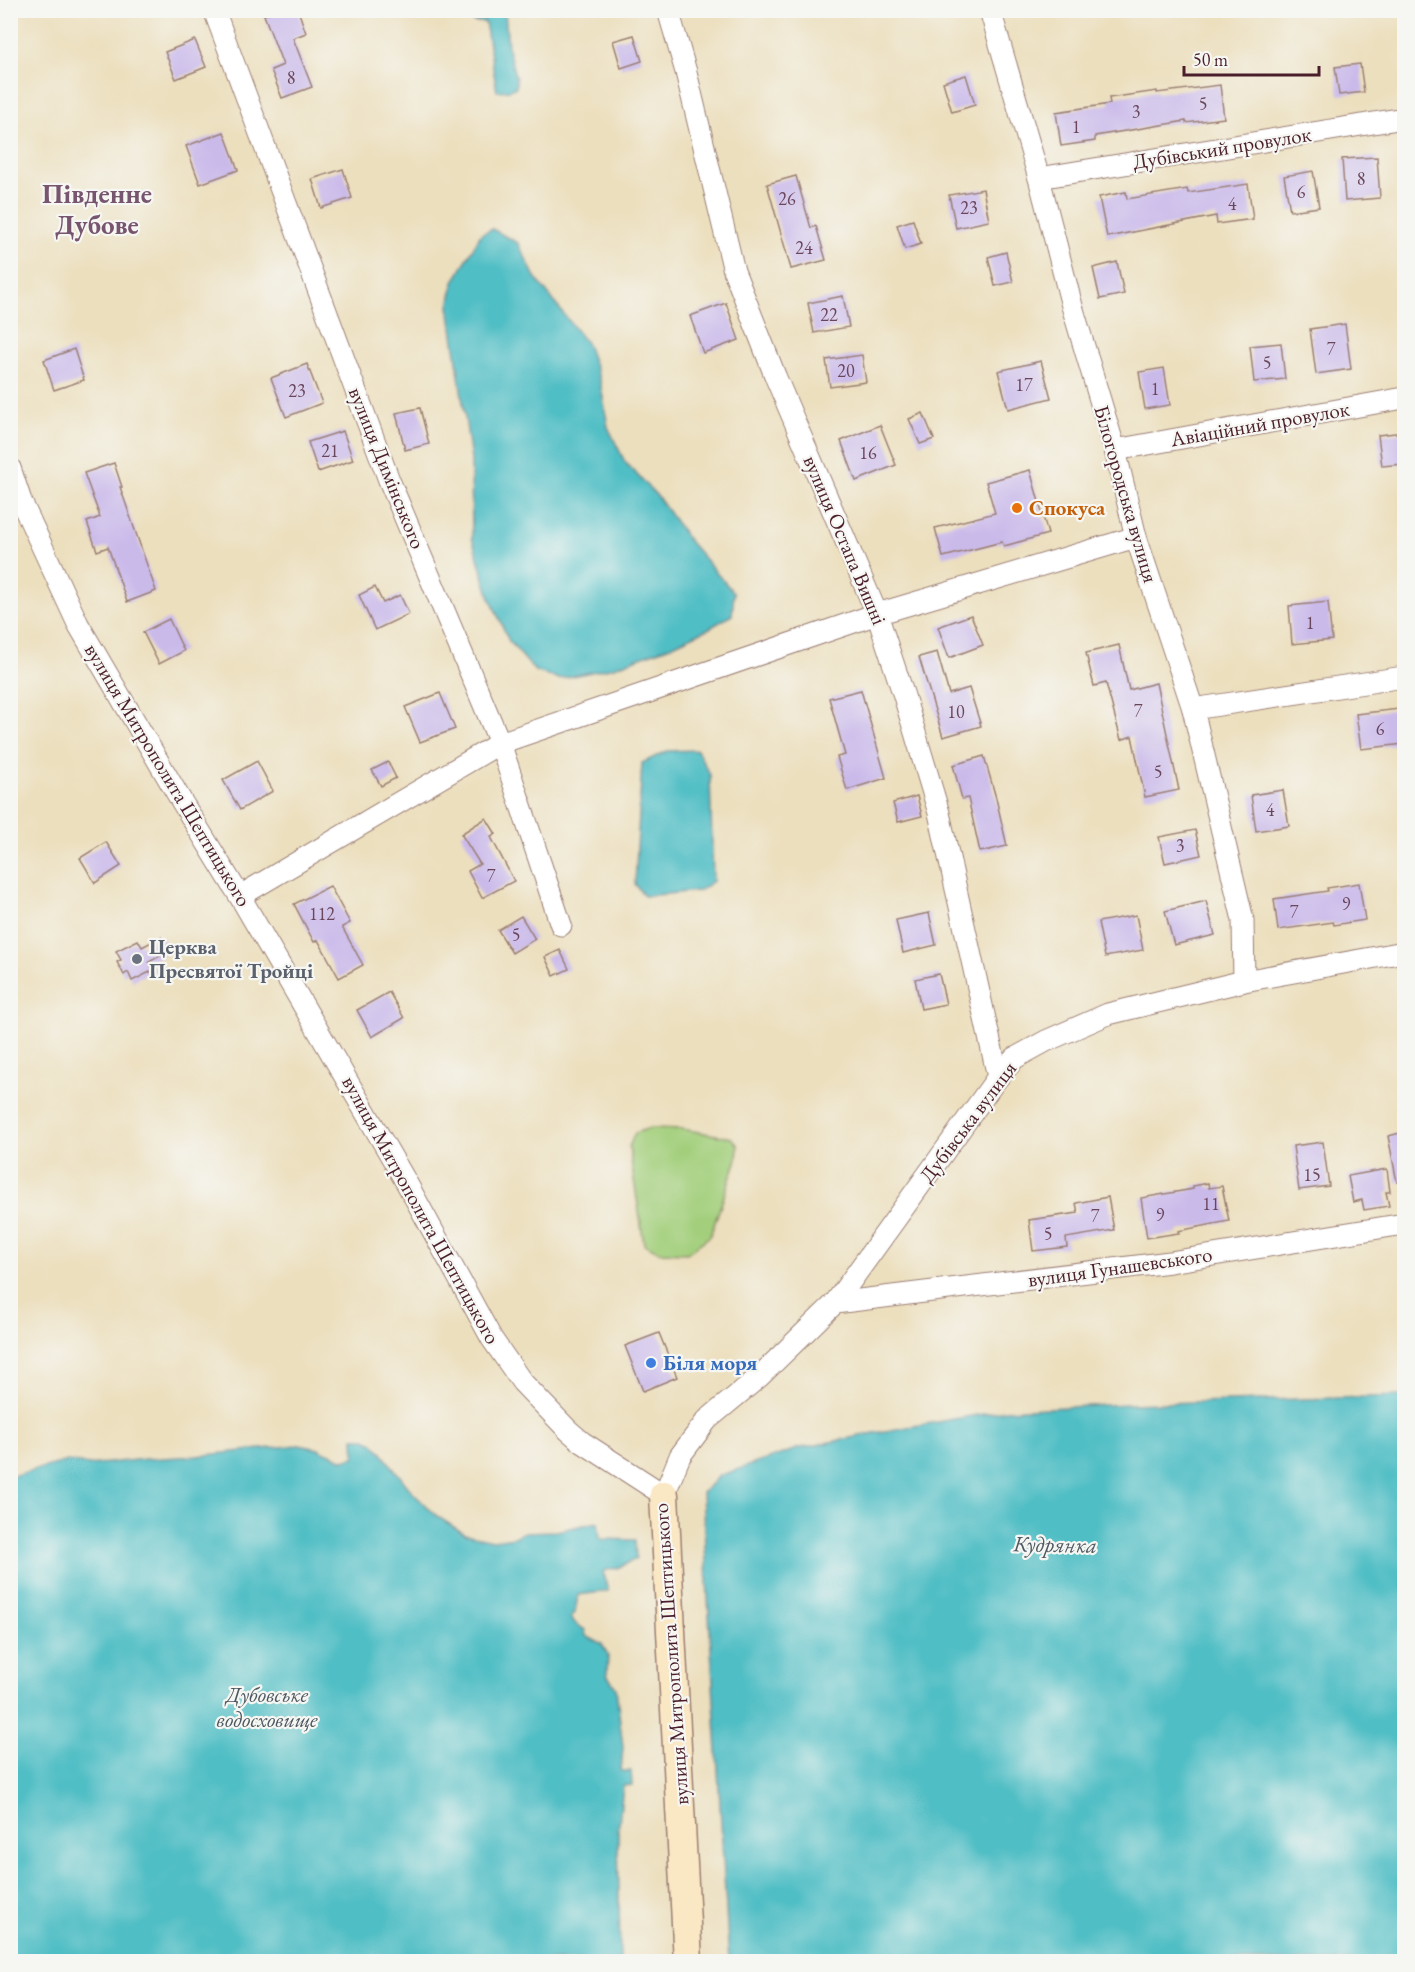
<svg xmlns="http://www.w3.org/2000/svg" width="1415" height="1972" font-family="'EB Garamond',serif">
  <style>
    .green { fill: #a3cf7c; stroke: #767754; stroke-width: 1.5 }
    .water { fill: #50bec5; stroke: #4d6e78; stroke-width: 1.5 }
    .building { fill: #cabaea }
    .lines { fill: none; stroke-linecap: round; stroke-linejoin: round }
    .street-casing { stroke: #9b7f74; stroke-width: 23 }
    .secondary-casing { stroke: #9b7f74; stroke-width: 31 }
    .street { stroke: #fff; stroke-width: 21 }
    .secondary { stroke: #fae7c3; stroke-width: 28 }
    .food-dot { fill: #e8710a; stroke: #f6f6f2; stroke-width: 2 }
    .worship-dot { fill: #6b7280; stroke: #f6f6f2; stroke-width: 2 }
    .shop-dot { fill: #3f7fe0; stroke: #f6f6f2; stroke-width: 2 }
    .labels { text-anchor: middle; stroke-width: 4.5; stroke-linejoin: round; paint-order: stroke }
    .number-label { font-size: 18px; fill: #6a465b }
    .street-label { font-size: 21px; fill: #4a1f2b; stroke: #f6f6f2 }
    .food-label { font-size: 21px; font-weight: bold; fill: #c56008; stroke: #f6f6f2; text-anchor: start }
    .worship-label { font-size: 21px; font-weight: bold; fill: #5b616d; stroke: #f6f6f2; text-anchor: start }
    .shop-label { font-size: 21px; font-weight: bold; fill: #366cbe; stroke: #f6f6f2; text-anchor: start }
    .water-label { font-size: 22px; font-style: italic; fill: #4c5761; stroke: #f6f6f2 }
    .district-label { font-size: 27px; font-weight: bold; fill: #77556e; stroke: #f6f6f2 }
  </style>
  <rect width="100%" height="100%" fill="#f6f6f2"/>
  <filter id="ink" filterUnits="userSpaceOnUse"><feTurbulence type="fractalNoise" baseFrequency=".0167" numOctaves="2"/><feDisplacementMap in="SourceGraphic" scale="12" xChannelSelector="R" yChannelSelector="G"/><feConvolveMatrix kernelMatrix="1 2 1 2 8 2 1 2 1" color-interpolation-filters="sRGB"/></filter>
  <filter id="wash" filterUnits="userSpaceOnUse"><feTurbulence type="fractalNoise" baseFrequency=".008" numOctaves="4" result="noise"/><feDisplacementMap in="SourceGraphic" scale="24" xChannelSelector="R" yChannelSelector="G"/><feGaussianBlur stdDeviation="1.35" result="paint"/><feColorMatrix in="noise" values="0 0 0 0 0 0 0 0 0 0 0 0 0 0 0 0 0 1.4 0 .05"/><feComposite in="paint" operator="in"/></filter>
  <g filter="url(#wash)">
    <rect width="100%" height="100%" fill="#ecdfbe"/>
    <path class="green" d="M650 1128 682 1129 732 1138 738 1145 737 1159 710 1236 687 1253 660 1252 644 1244 629 1147 635 1133Z"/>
    <g class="water">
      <path d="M470 11H505L508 49 516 79V87L509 90 497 91 485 22H474Z"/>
      <path d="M492 229 518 243 535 277 587 344 600 381 608 427 625 462 658 497 689 541 734 593 732 615 708 629 673 645 614 667 559 679 535 671 509 641 490 598 472 538 471 459 449 306 454 282 481 234Z"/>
      <path d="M697 750 710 775 713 881 699 891 644 896 635 884 642 763 667 751Z"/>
      <path d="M1404 1396V1961H729L702 1493 719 1476 797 1449 874 1433 1006 1410 1130 1404Z"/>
      <path d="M354 1438H363L374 1443 413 1493 438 1517 465 1534 493 1540 515 1537 524 1532 557 1531 598 1522 600 1539 635 1540 636 1559 617 1568 603 1571 608 1591 578 1595 575 1613 571 1618 575 1623 585 1630 586 1636 602 1644 608 1655 607 1675 616 1688 623 1747 621 1771H631L632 1785 623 1786 618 1832 620 1961H11V1476L68 1461 89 1465 146 1459 197 1456 299 1445 319 1449 344 1460 355 1457Z"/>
    </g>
    <g id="blocks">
      <g class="building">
        <path d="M275 10H298L306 33 293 38 312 87 282 98 271 70 283 65 264 15Z"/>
        <path d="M634 35 642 61 621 68 613 41Z"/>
        <path d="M195 40 206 67 176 79 165 52Z"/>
        <path d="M1360 64 1364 92 1339 95 1335 67Z"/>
        <path d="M966 75 975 105 952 112 943 82Z"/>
        <path d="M1220 85 1224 118 1186 123V121L1095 136V141L1061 146 1056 112 1110 104 1109 98 1157 91V93Z"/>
        <path d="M224 132 238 170 200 184 186 146Z"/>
        <path d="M1377 157 1380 198 1345 201 1342 159Z"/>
        <path d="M343 169 352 198 321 208 312 179Z"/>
        <path d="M1313 171 1319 207 1290 211 1284 176Z"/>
        <path d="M796 176 811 228 816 226 826 260 791 269 767 184Z"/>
        <path d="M1248 184 1253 219 1217 224 1216 216 1107 237 1099 197 1126 192 1127 199 1187 189 1188 193Z"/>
        <path d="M983 189 989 221 956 228 949 195Z"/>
        <path d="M913 220 921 244 905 249 897 225Z"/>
        <path d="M1006 252 1013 282 995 286 988 257Z"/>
        <path d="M1117 262 1124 294 1100 299 1093 268Z"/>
        <path d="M843 296 849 327 814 333 808 303Z"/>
        <path d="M726 303 739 340 703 353 690 316Z"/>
        <path d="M1345 324 1351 369 1316 374 1310 329Z"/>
        <path d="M1281 343 1285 379 1254 382 1250 346Z"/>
        <path d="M74 349 84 380 54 390 44 360Z"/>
        <path d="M862 355 866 382 830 387 826 360Z"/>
        <path d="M1041 361 1051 398 1008 409 998 371Z"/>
        <path d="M307 364 322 403 286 417 271 378Z"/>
        <path d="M1164 368 1170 405 1145 409 1139 372Z"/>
        <path d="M420 408 429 444 405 450 396 413Z"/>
        <path d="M923 413 934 439 920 444 909 419Z"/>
        <path d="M880 425 896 465 856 481 841 441Z"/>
        <path d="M343 431 353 460 318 472 308 442Z"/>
        <path d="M1404 432V464L1382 466 1378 435Z"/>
        <path d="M114 463 122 487H120L156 591 127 602 108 547 97 551 87 522 100 517 84 473Z"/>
        <path d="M1030 470 1048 534 1004 546 1002 542 943 557 935 528 995 513 986 482Z"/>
        <path d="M375 587 383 603 400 595 409 614 375 630 359 595Z"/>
        <path d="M1328 602 1332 640 1292 644 1289 606Z"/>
        <path d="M971 615 983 645 949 658 938 627Z"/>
        <path d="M169 619 184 651 159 664 143 632Z"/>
        <path d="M1119 645 1129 690 1156 683 1179 790 1145 797 1132 736 1121 740 1106 683 1094 686 1086 653Z"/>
        <path d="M937 652 949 694 969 688 981 726 943 737 919 657Z"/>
        <path d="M861 690 886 778 847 790 837 757 845 755 829 698Z"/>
        <path d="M440 693 455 729 420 742 405 707Z"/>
        <path d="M1399 709 1404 744 1361 749 1356 714Z"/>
        <path d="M984 756 996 798 1007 846 980 852 968 798 962 799 953 765Z"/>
        <path d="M257 761 273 791 240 810 223 780Z"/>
        <path d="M388 762 396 778 381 786 372 770Z"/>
        <path d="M1283 790 1289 826 1256 831 1251 795Z"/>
        <path d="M917 796 922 816 898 822 893 803Z"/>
        <path d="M486 818 496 834 491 837 514 881 482 898 468 871 480 864 461 834Z"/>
        <path d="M1195 830 1201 855 1165 863 1159 837Z"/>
        <path d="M106 842 121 866 95 883 80 858Z"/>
        <path d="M1359 883 1365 920 1334 925 1333 922 1278 930 1274 899 1328 891 1327 888Z"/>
        <path d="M330 886 350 923 342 927 363 965 339 978 318 940 314 942 294 904Z"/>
        <path d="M1206 901 1215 935 1174 945 1165 911Z"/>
        <path d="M929 913 936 945 903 953 896 920Z"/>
        <path d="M1136 915 1143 950 1105 957 1098 922Z"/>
        <path d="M521 916 535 939 512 953 498 930Z"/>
        <path d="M161 937 169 951 149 962 154 970 132 981 128 972 124 975 117 962 121 960 116 951 138 940 142 947Z"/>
        <path d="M560 950 569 969 554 976 545 957Z"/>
        <path d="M939 974 946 1004 921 1009 915 979Z"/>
        <path d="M389 992 404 1018 372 1037 357 1010Z"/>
        <path d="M1404 1132V1182H1397L1388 1136Z"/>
        <path d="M1323 1142 1329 1186 1299 1190 1293 1146Z"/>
        <path d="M1387 1169 1390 1192H1386L1389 1206 1364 1210 1362 1200 1353 1202 1348 1176Z"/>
        <path d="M1208 1183 1209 1188 1222 1186 1229 1221 1178 1231 1179 1233 1147 1238 1141 1198 1193 1189V1186Z"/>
        <path d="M1108 1197 1114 1230 1066 1238 1067 1247 1033 1251 1029 1220 1078 1213 1076 1203Z"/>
        <path d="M659 1333 677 1377 643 1391 625 1346Z"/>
      </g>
    </g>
  </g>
  <g filter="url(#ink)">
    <use href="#blocks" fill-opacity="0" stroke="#9b7f74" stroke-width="1.5"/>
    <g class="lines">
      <g class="street-casing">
        <g id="street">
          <path d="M214 10 389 480 500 743 561 925"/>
          <path d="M668 10 686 72 734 271 776 378 877 614 904 696 939 813 998 1077"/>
          <path d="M990 10 1039 178 1072 306 1115 450 1136 537 1193 709 1243 920 1244 981"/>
          <path d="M1039 178 1404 118"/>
          <path d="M1115 450 1404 398"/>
          <path d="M10 468 21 501 78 624 182 802 242 900 405 1180 492 1339 522 1382 568 1430 582 1442 664 1495 680 1456 707 1420 759 1377 835 1303 998 1077 1015 1058 1046 1041 1108 1014 1244 981 1404 952"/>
          <path d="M1193 709 1404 677"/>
          <path d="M240 896 500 743 877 614 1136 537"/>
          <path d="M835 1303 1170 1262 1404 1224"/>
        </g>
      </g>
      <g class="secondary-casing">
        <path id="secondary" d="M664 1495 688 1962"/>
      </g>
      <use href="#street" class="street"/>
      <use href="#secondary" class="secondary"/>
    </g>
  </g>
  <circle class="food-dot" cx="1017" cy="508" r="6"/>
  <circle class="worship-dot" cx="137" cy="959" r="6"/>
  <circle class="shop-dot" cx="651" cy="1363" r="6"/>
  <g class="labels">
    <g class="number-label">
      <text x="291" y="84">8</text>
      <text x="1203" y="110">5</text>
      <text x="1136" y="118">3</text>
      <text x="1076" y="133">1</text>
      <text x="1361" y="185">8</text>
      <text x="1301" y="198">6</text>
      <text x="787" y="205">26</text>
      <text x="1232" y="210">4</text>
      <text x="969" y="214">23</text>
      <text x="804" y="254">24</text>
      <text x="829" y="321">22</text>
      <text x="1331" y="355">7</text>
      <text x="1267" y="369">5</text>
      <text x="846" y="377">20</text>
      <text x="1024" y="391">17</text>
      <text x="1155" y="395">1</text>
      <text x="297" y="397">23</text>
      <text x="330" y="457">21</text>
      <text x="868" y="459">16</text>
      <text x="1310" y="629">1</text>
      <text x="1138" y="717">7</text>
      <text x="956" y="718">10</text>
      <text x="1380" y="735">6</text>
      <text x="1158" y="778">5</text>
      <text x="1270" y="816">4</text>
      <text x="1180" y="852">3</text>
      <text x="491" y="882">7</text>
      <text x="1346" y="910">9</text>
      <text x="1294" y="918">7</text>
      <text x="322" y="920">112</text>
      <text x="516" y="941">5</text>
      <text x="1312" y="1181">15</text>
      <text x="1211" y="1210">11</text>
      <text x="1160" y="1221">9</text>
      <text x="1095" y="1222">7</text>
      <text x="1048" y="1240">5</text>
    </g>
    <g class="street-label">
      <text transform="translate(1222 148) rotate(-9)" y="7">Дубівський провулок</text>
      <text transform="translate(1260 424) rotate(-10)" y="7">Авіаційний провулок</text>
      <text transform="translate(387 468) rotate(68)" y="7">вулиця Димінського</text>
      <text transform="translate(1126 494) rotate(74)" y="7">Білогородська вулиця</text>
      <text transform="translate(845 540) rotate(67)" y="7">вулиця Остапа Вишні</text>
      <text transform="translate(168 775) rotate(59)" y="7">вулиця Митрополита Шептицького</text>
      <text transform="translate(968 1122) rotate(-53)" y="7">Дубівська вулиця</text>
      <text transform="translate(421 1210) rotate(61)" y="7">вулиця Митрополита Шептицького</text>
      <text transform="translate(1120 1267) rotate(-8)" y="7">вулиця Гунашевського</text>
      <text transform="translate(671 1654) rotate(-94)" y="7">вулиця Митрополита Шептицького</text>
    </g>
    <g class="food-label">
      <text x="1029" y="515">Спокуса</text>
    </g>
    <g class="worship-label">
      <text x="149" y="954">Церква<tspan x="149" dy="24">Пресвятої Тройці</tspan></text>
    </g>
    <g class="shop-label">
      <text x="663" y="1370">Біля моря</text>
    </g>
    <g class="water-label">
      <text transform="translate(1055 1544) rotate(1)" y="8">Кудрянка</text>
      <text x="267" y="1702">Дубовське<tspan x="267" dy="25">водосховище</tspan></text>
    </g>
    <g class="district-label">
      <text x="97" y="203">Південне<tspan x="97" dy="31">Дубове</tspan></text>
    </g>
  </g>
  <rect width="1415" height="1972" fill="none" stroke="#f6f6f2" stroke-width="36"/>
  <path d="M1184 66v9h135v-9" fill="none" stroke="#4a1f2b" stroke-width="3"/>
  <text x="1193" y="66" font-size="18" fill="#4a1f2b" stroke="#f6f6f2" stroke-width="4.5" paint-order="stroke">50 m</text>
</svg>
